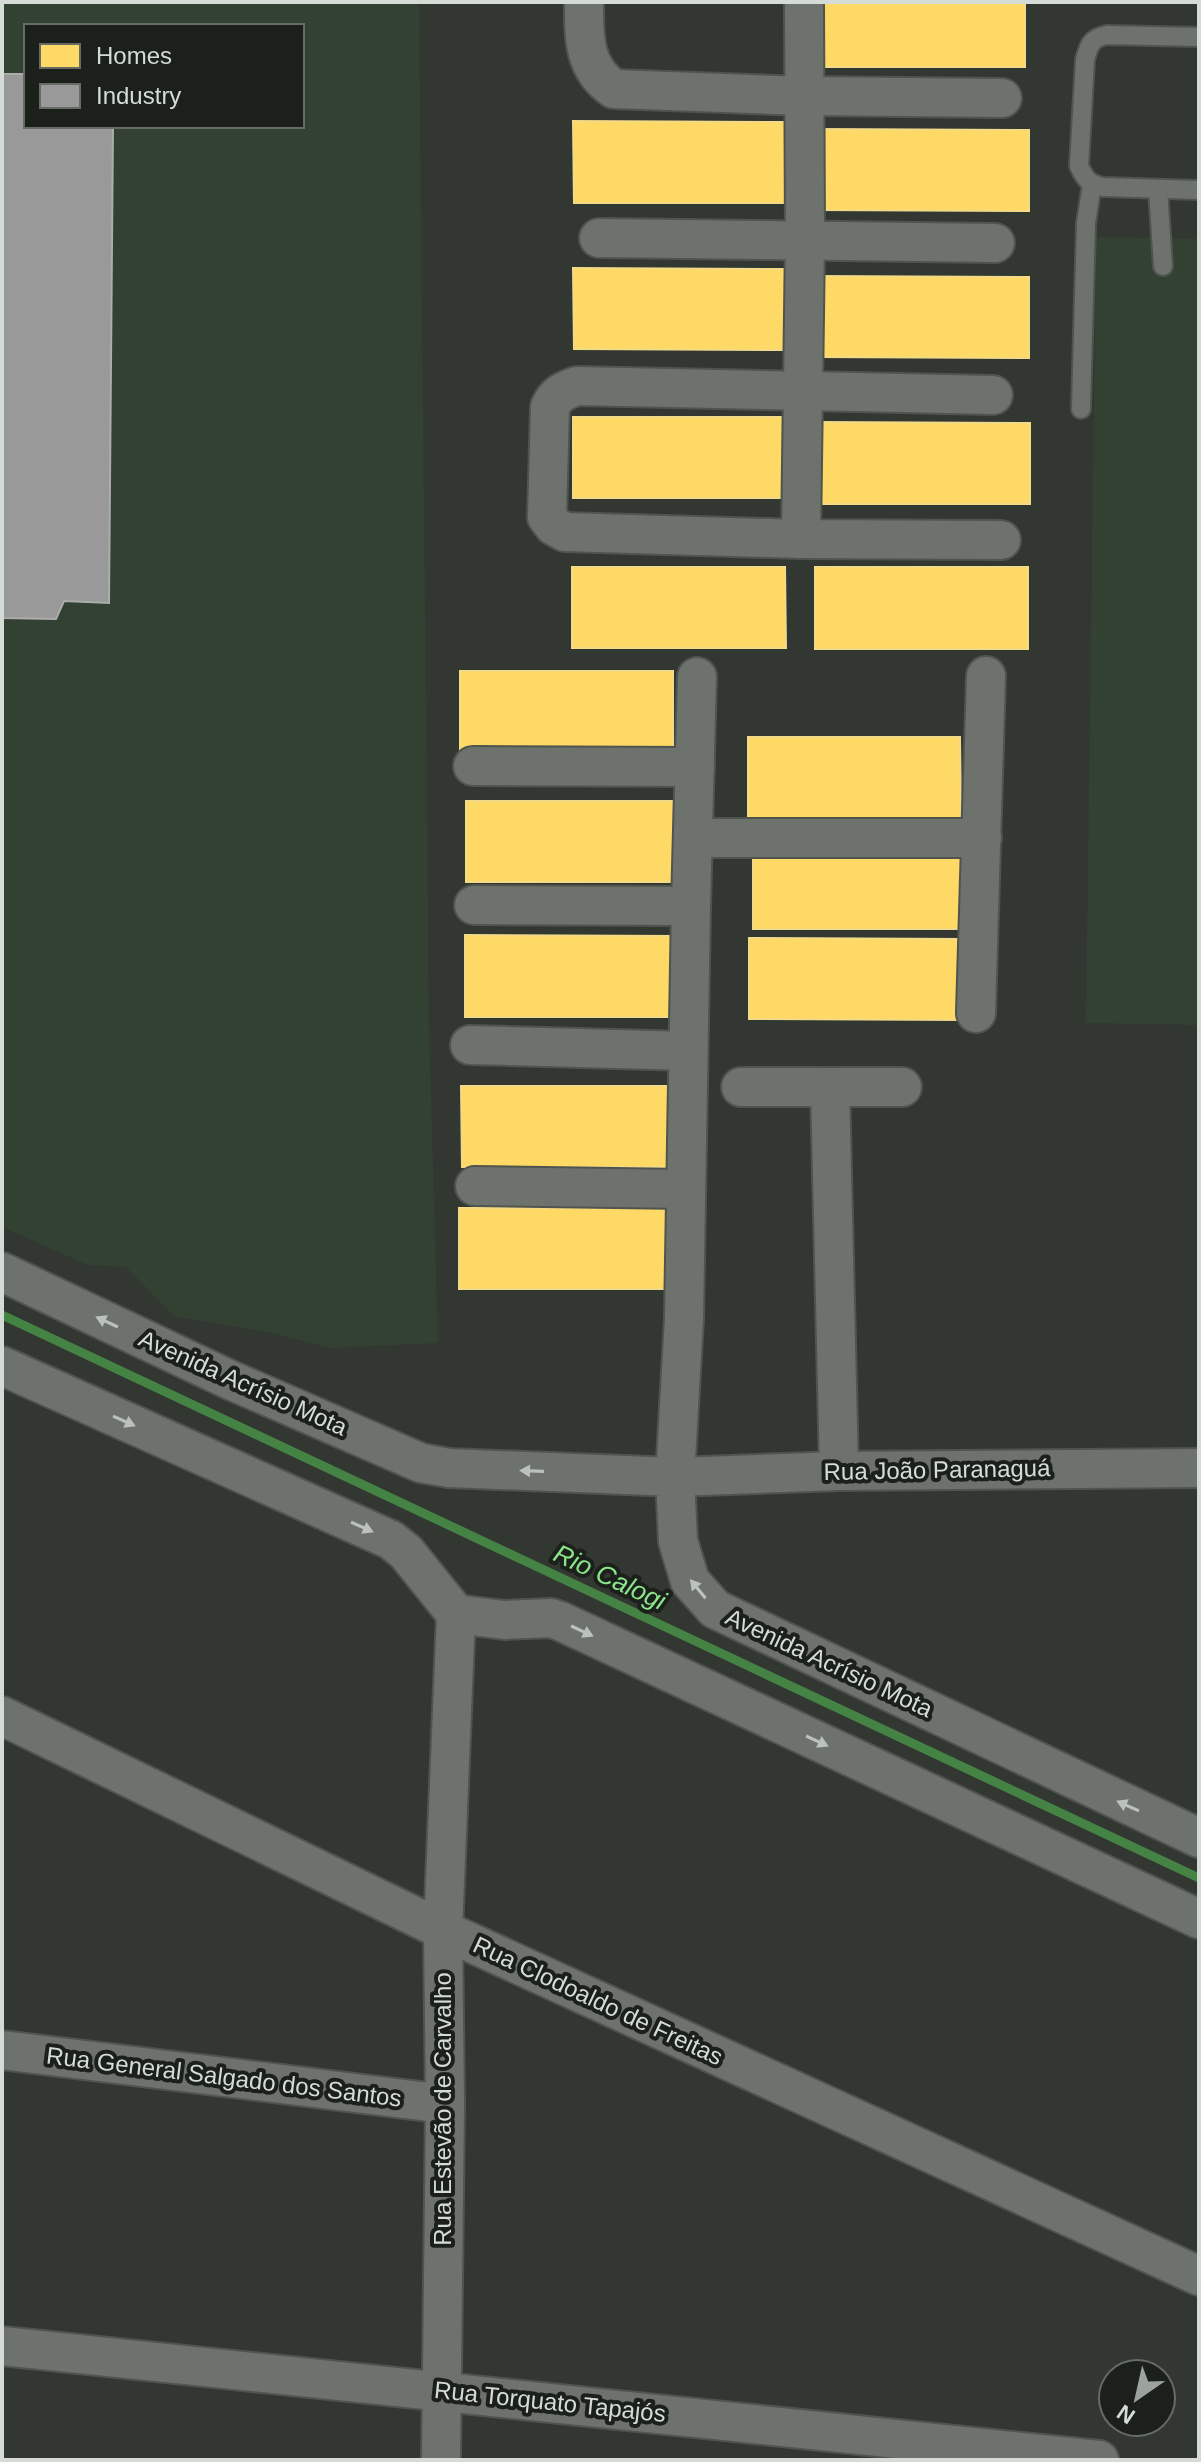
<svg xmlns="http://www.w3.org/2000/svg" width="1201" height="2462" font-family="Helvetica,sans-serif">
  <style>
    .built { fill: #334132; fill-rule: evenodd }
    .homes { fill: #ffd966; stroke: #f2da87; stroke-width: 2 }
    .industry { fill: #999; stroke: #abadab; stroke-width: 2 }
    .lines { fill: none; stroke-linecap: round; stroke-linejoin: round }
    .stream { stroke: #458345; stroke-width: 9 }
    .lane-casing { stroke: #4f544f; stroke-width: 22 }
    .street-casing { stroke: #4f544f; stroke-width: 42 }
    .lane { stroke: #6e726d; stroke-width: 18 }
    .street { stroke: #6e726d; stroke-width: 38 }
    .oneway { fill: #bbc2bb }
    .labels { text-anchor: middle; stroke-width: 8; stroke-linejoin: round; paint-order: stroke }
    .street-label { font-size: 24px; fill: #d5dcd5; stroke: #1b201b }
    .water-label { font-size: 26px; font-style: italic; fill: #8be489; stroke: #1b201b }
  </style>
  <rect width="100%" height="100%" fill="#323732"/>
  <g class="built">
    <path d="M2 2H419L429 1026 438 1343 330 1348 271 1333 174 1316 126 1267 88 1265 2 1227ZM26 26H302V126H26Z"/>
    <path d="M1096 237 1199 239V1025L1086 1023Z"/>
  </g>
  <g class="homes">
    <rect x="812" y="2" width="213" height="65"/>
    <path d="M573 121 786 122 787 203H574Z"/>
    <path d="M816 129 1029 130V211L816 210Z"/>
    <path d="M573 268 786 269V350L574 349Z"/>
    <path d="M816 276 1029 277V358L816 357Z"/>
    <path d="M573 417H786L787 498H573Z"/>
    <path d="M817 422 1030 423V504H817Z"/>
    <path d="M572 567H785L786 648H572Z"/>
    <rect x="815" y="567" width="213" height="82"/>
    <rect x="460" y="671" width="213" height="81"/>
    <path d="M748 737H960L961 818H748Z"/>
    <rect x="466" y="801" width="213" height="81"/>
    <path d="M753 848H965L966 929H753Z"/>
    <path d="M465 935 678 936V1017H465Z"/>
    <path d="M749 938 961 939 962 1020 749 1019Z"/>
    <path d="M461 1086H674V1167H462Z"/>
    <rect x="459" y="1208" width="213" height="81"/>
  </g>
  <path class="industry" d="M2 74H26V126H113L109 603 64 601 56 619 2 618Z"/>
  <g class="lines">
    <path class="stream" d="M2 1315 1199 1878"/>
    <g class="lane-casing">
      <g id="lane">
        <path d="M1199 37 1107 35C1091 38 1089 45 1085 60L1079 166C1085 179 1089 184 1103 187L1199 190"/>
        <path d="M1158 189 1163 266"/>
        <path d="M1081 409 1086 223 1092 184"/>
      </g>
    </g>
    <g class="street-casing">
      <g id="street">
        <path d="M584 2C584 37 583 68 614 89L806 96 1002 98"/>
        <path d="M599 238 995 243"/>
        <path d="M993 395 577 386C563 391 556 394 550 407L547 517 554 526 565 532 801 539 1001 540"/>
        <path d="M801 539 805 240 804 2"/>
        <path d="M697 677 691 906 684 1319 675 1477 839 1471 1199 1468"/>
        <path d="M473 766 695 767"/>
        <path d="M693 838H982"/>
        <path d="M474 905 691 906"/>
        <path d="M976 1013 986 676"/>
        <path d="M470 1045 688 1051"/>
        <path d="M741 1087H902"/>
        <path d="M830 1088 839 1471"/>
        <path d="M475 1186 686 1189"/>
        <path d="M2 1272 228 1379 421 1463 449 1468 675 1477 678 1541 690 1581 715 1609 1199 1838"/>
        <path d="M2 1366 391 1540 406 1552 456 1614 504 1620 551 1618 560 1621 1199 1919"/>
        <path d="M2 1716 443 1930 1199 2276"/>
        <path d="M2 2050 445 2104"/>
        <path d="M2 2346 1099 2460"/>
        <path d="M441 2460 445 2104 443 1930 456 1614"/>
      </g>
    </g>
    <use href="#lane" class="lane"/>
    <use href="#street" class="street"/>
  </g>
  <defs><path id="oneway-solid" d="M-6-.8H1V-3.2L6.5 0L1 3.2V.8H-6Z" transform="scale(2)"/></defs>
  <g class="oneway">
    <use href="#oneway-solid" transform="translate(107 1322) rotate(-155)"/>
    <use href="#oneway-solid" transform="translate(124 1421) rotate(24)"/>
    <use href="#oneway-solid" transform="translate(532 1471) rotate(-178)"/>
    <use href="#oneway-solid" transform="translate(362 1527) rotate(24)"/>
    <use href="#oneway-solid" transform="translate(698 1589) rotate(-129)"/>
    <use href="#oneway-solid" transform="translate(582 1631) rotate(25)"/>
    <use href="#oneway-solid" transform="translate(817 1741) rotate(25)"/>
    <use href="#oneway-solid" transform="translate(1128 1806) rotate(-156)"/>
  </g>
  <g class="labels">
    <g class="street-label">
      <text transform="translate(243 1383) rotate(24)" y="8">Avenida Acrísio Mota</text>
      <text transform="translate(937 1470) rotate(-1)" y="8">Rua João Paranaguá</text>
      <text transform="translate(829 1663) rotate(25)" y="8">Avenida Acrísio Mota</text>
      <text transform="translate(598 2001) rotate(25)" y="8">Rua Clodoaldo de Freitas</text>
      <text transform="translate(224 2077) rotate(7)" y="8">Rua General Salgado dos Santos</text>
      <text transform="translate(443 2109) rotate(-90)" y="8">Rua Estevão de Carvalho</text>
      <text transform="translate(550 2402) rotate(6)" y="8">Rua Torquato Tapajós</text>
    </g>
    <g class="water-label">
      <text transform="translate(610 1577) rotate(25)" y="9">Rio Calogi</text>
    </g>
  </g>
  <rect width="1201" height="2462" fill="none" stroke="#d5dcd5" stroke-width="8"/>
  <rect x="24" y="24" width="280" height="104" fill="#1b201b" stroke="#656b65" stroke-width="2"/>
  <rect x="40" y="44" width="40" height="24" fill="#ffd966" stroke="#656b65" stroke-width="2"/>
  <text x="96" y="64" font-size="24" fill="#d5dcd5">Homes</text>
  <rect x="40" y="84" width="40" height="24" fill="#999999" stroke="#656b65" stroke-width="2"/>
  <text x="96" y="104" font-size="24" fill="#d5dcd5">Industry</text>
  <g transform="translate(1137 2398) rotate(214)"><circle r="38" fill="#1b201b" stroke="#656b65" stroke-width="2"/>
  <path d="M0-6L14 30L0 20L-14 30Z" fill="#9ca29c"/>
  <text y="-12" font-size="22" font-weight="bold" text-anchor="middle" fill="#d5dcd5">N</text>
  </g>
</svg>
